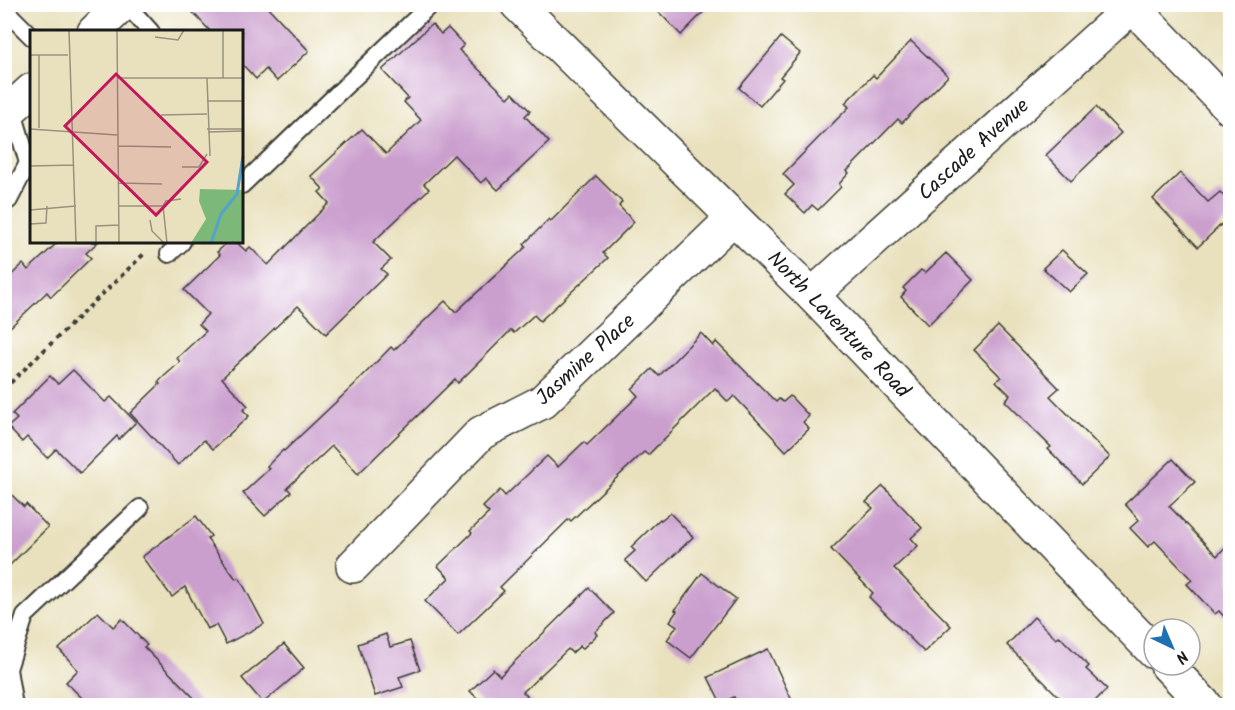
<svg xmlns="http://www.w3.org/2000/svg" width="1235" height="710" font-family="Kalam,sans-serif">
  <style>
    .building { fill: #ca9fce }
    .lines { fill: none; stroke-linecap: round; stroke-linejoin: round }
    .service-casing { stroke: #3b3a34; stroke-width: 20 }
    .minor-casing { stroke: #3b3a34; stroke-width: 36 }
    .tertiary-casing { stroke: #3b3a34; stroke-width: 36 }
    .path { stroke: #3b3a34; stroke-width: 4; stroke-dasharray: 4.5 4.5; stroke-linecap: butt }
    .service { stroke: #fff; stroke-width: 16 }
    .minor { stroke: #fff; stroke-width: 33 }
    .tertiary { stroke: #fff; stroke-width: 33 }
    .labels { text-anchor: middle; stroke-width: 4.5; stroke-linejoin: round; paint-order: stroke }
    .street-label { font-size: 21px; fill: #1c1c1c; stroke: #fff }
    .inset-river { fill: none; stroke: #54a3cd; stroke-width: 3 }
    .inset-road { fill: none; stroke: #97927d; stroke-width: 1.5 }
    .view { fill: #c2185b; fill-opacity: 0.15; stroke: #c2185b; stroke-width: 3 }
    .inset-edge { fill: none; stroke: #1c1c1c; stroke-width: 3 }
  </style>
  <rect width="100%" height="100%" fill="#fff"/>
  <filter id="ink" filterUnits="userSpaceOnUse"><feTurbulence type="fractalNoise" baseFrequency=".0167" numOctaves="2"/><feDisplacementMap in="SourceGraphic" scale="12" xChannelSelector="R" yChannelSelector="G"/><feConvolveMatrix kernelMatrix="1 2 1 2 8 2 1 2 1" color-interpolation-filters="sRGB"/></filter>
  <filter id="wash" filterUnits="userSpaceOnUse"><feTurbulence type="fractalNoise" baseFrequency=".008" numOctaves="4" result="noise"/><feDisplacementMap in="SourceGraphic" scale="24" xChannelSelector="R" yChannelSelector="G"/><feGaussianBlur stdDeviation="1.35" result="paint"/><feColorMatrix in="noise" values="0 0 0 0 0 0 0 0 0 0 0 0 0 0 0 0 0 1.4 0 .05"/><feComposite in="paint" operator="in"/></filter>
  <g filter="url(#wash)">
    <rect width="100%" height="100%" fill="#e9e1be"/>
    <g id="blocks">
      <g class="building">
        <path d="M185 4H265L309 51 277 81 266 69 256 79 242 64V32H211Z"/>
        <path d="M651 4H711L681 35Z"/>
        <path d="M432 24 441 34 448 28 464 45 459 50 508 98 513 93 530 111 525 116 549 142 498 190 486 178 481 183 454 155 424 184 429 189 373 242 391 260 381 269 387 274 326 334 298 306 222 378 248 406 243 410 249 416 213 449 204 440 178 465 130 413 160 384 158 382 180 362 177 358 206 331 199 324 208 314 184 290 220 255 217 252 228 242H236L246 251 250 247 268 265 329 203 319 192 323 189 311 176 362 129 386 154 421 120 404 102 408 98 382 70Z"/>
        <path d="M781 37 800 53 780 77 783 79 760 106 739 88Z"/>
        <path d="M911 41 948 76 902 123 898 119 847 171 849 173 839 184 841 187 818 210 812 205 805 213 785 194 794 185 783 174 849 107 845 103 873 75 876 78Z"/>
        <path d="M1096 107 1121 133 1071 181 1046 155Z"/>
        <path d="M1180 173 1208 202 1220 192 1230 203V216L1198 247 1153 199Z"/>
        <path d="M596 176 622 202 619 206 634 222 603 253 608 258 540 321 534 315 514 333 511 330 458 383 455 379 358 474 332 446 287 488 291 492 265 516 243 493 269 469 267 466 283 450 284 451 353 386 391 347 394 350 445 301 456 312 526 247 524 244 549 219 551 221Z"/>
        <path d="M58 242H98L86 253 91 258 51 297 47 292 4 333V282L23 264 28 270Z"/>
        <path d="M1062 250 1088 274 1069 292 1043 268Z"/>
        <path d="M946 253 973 280 928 325 901 297 906 291 903 288 921 270 925 273Z"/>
        <path d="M998 326 1059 388 1050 396 1110 457 1082 484 1048 449 1051 447 1005 401 1010 395 996 381 1001 377 974 350Z"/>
        <path d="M701 333 713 346 716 342 776 402 779 399 783 402 790 396 809 416 803 422 809 429 786 451 734 396 728 402 715 388 648 455 644 452 571 521 569 519 500 587 504 591 458 635 425 601 449 578 438 566 472 533 470 531 489 513 483 507 500 490 505 496 547 456 558 467 584 442 587 445 638 396 632 389 652 369 659 376Z"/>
        <path d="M73 370 105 402 111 397 136 422 119 439 117 436 80 473 56 449 47 458 27 437 22 442 8 427 17 419 12 414 50 376 58 384Z"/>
        <path d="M1173 459 1195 482 1169 506 1217 556 1230 542V623L1219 611 1215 614 1187 584 1192 580 1155 541 1148 547 1130 528 1139 520 1125 504Z"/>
        <path d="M883 486 922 528 911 538 918 546 894 568 951 626 924 652 869 597 873 593 831 549 873 508 866 502Z"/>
        <path d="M4 487 24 507 26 504 48 527 4 571Z"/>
        <path d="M670 513 693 537 646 582 625 560 635 551 631 547 660 519 661 520Z"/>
        <path d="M196 516 211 536 207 539 236 579 239 577 264 624 226 644 216 625 207 629 185 587 172 597 142 557Z"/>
        <path d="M702 573 736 599 691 658 667 640 677 626 670 621 677 611 675 610Z"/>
        <path d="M589 588 614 613 595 632 597 635 582 649 580 646 572 653 568 649 523 692 536 705H484L470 691 493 669 500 676Z"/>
        <path d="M98 612 113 627 122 619 147 645 144 647 201 705H89L66 682 78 670 59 649Z"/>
        <path d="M1034 617 1056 639 1059 636 1089 666 1086 669 1107 689 1091 705H1067L1007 645Z"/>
        <path d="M386 634 390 647 410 641 420 670 399 677 403 687 375 696 358 644Z"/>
        <path d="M284 644 304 668 263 703 242 678Z"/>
        <path d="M768 649 794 705H738L734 697 721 703 708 677Z"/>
      </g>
    </g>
  </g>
  <g filter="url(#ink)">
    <use href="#blocks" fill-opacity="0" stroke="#3b3a34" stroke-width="1.5"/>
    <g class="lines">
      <g class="service-casing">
        <g id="service">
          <path d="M126 4 151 32"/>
          <path d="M4 9 32 37"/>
          <path d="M242 185 431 4"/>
          <path d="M4 204 9 200 28 163 12 108 7 107"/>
          <path d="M169 254 182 242"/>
          <path d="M14 706 8 669 25 616 140 508"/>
        </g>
      </g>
      <g class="minor-casing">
        <g id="minor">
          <path d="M1130 4 1230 108"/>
          <path d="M94 32 123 4"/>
          <path d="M12 108 32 90"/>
          <path d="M812 295 1135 4"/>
          <path d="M353 566 481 433 542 402 733 218"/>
        </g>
      </g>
      <g class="tertiary-casing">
        <g id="tertiary">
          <path d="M517 4 812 295 1154 652"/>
          <path d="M1167 665 1206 706"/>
        </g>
      </g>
      <path class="path" d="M4 389 146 252"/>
      <use href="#service" class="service"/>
      <use href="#minor" class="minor"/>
      <use href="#tertiary" class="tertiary"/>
    </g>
  </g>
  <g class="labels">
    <g class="street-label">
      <text transform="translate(973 149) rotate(-42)" y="7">Cascade Avenue</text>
      <text transform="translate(839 324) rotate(46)" y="7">North Laventure Road</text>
      <text transform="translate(585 359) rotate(-42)" y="7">Jasmine Place</text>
    </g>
  </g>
  <g transform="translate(30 30)">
    <rect width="213" height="213" fill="#e9e1be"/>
    <path d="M170 159 213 160V213H161L176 189 169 171Z" fill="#7cb877"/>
    <path class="inset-river" d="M181 213 191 184 207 164 213 126"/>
    <path class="inset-road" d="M39 0 46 213M87 0 89 213M193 0V48M125 7 148 10 154 0M0 25H38M9 25V98M87 48H213M177 48 180 126M177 71H213M131 85 177 84M0 99 87 105M177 99H213M178 102 213 101M88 116 141 117M0 136 44 135M152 137H169L177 124M89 153 132 154M89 176H133L136 171 151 169M133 176 137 213M0 180 46 176M120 190 122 201 134 213M0 194 16 193 17 176M66 213V196L89 195"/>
    <path class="view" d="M86 44 177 132 126 185 35 96Z"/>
    <rect width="213" height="213" class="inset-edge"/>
  </g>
  <rect width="1235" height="710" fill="none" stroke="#fff" stroke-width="24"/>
  <g transform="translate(1172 647) rotate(136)"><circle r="28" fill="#ffffff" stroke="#a4a4a4" stroke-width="1.5"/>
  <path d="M0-4.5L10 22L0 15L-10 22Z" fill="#1f6fb2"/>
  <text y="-9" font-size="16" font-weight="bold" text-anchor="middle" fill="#1c1c1c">N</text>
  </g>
</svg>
